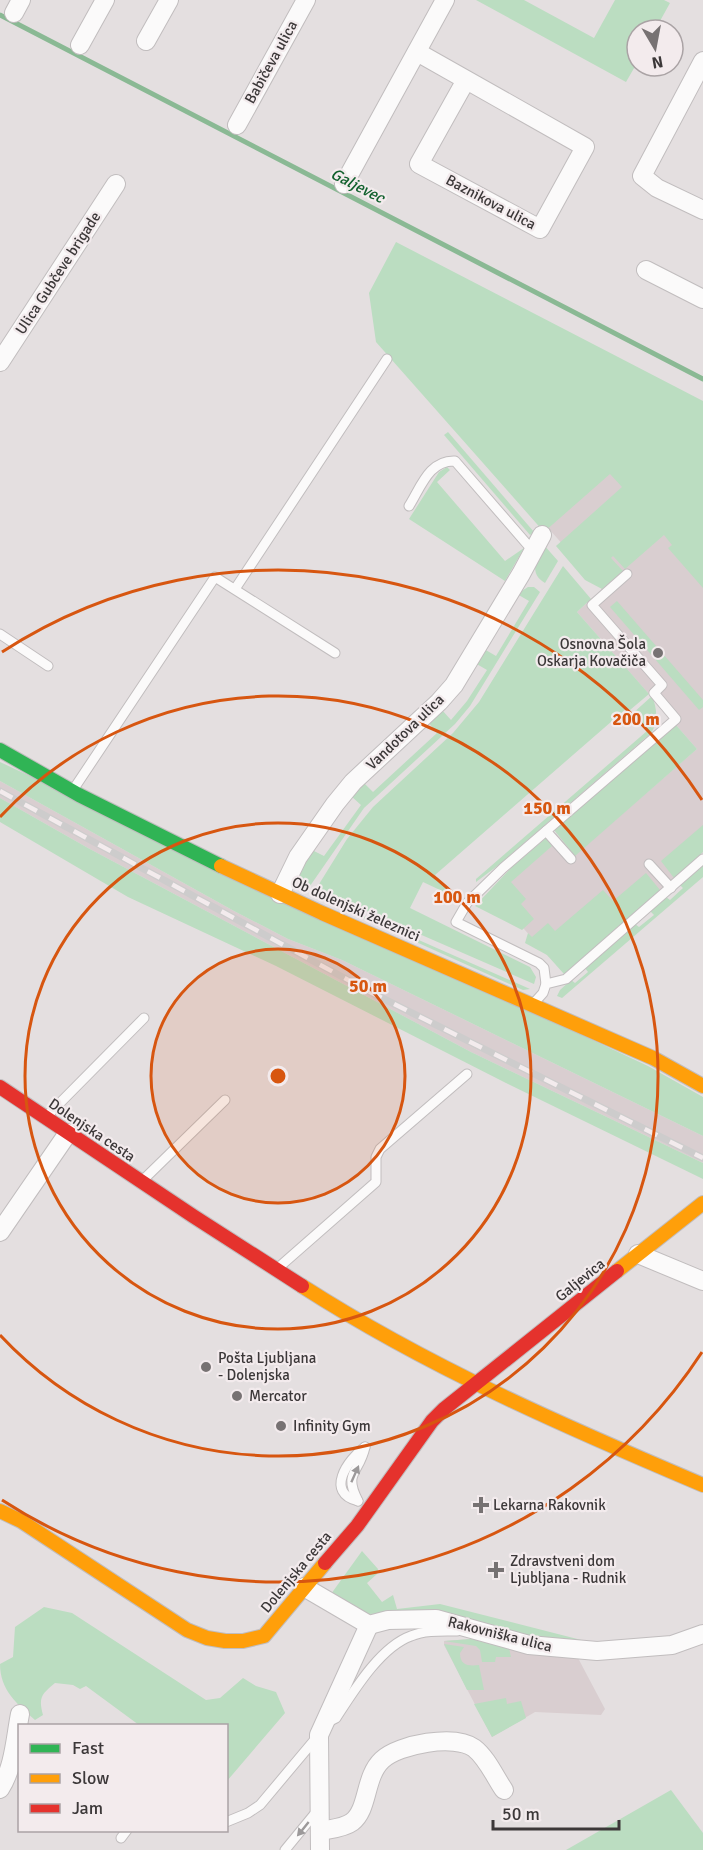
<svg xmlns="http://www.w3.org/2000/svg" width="703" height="1850" font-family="Signika,sans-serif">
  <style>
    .built { fill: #d9ced0 }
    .green { fill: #bbddc1 }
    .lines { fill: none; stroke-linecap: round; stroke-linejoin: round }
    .stream { stroke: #8ab994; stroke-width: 5 }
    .lane-casing { stroke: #c1bdbe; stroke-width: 11 }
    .street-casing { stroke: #c1bdbe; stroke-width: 20 }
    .fast-casing { stroke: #c1bdbe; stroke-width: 16 }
    .slow-casing { stroke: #c1bdbe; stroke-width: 16 }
    .jam-casing { stroke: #c1bdbe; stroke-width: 16 }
    .lane { stroke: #fbfafa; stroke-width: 9 }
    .street { stroke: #fbfafa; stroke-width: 18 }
    .fast { stroke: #30b455; stroke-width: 14 }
    .slow { stroke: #ff9f0a; stroke-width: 14 }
    .jam { stroke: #e5322d; stroke-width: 14 }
    .rail-casing { stroke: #cdcccc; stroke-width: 7 }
    .rail { stroke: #f3ebed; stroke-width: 4.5; stroke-dasharray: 14; stroke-linecap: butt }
    .oneway { fill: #9c999a }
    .ring { fill: none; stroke: #d75610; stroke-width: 3 }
    .poi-dot { fill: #777273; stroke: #f3ebed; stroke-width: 2 }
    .labels { text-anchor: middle; stroke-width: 4.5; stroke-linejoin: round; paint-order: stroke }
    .street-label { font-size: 15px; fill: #3c3839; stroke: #f3ebed }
    .poi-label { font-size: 15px; fill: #3c3839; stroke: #f3ebed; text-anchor: start }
    .water-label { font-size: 16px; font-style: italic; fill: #12612e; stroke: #f3ebed }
    .centre { fill: #d75610; stroke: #f3ebed; stroke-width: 3 }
    .ring-label { font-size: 18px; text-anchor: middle; font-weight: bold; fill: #d75610; stroke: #f3ebed; stroke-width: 4.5; stroke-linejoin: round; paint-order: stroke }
  </style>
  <rect width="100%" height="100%" fill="#e4dfe0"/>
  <g class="built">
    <path d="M703 409V852L629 917 549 957 492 893 514 869 556 833 575 855 697 749 577 612 602 589 475 445Z"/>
    <path d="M0 781 234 911 288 939 342 960 703 1136V1163L471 1052 88 848 0 798Z"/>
    <path d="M471 1639 509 1648 510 1650 578 1658 605 1709 601 1715 535 1712 492 1737 444 1645V1641Z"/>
  </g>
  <g class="green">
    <path d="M476 0H524L594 38 615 0H664L670 3 655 30H637V63L626 82Z"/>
    <path d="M396 242 703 401V588L668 548 672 545 664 535 625 569 613 556 611 558 623 571 602 589 585 580 556 546 622 487 610 474 544 532 376 342 369 293Z"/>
    <path d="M448 432 534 532 530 535 444 435Z"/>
    <path d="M447 467 450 470 437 482 505 561 524 548 505 581 409 519 439 472Z"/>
    <path d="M543 544 558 561 545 583C528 573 537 559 543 544Z"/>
    <path d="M563 566 591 599 577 612 649 694 630 710 627 708 435 875 447 889 457 894V898L423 882 410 908 530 967 536 977 534 984 316 889 347 839 373 807 453 733 479 702Z"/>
    <path d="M528 587H534L540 592 470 706 455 724 364 808 310 886 297 880 298 873 312 850 324 856 361 805 351 796 364 783 373 792 437 733 428 722 442 710 451 720 467 701 487 670 475 663 484 649 496 656 529 601 517 594Z"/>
    <path d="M617 601 703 700V707L699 710 610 607Z"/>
    <path d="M652 696C657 708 659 724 650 734L500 864 476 882V879L647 731 632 714Z"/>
    <path d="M676 725 697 749 575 856 554 830Z"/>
    <path d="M0 762 648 1066 703 1097V1136L342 960 288 939 234 911 0 781Z"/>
    <path d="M0 798 88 848 471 1052 703 1163V1179L504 1082 276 966 128 897 0 822Z"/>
    <path d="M703 825V852L674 878 661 861Z"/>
    <path d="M546 838 552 846 511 882 526 899 521 904 534 919 522 930 475 906 512 867Z"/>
    <path d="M703 865V877L562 998 557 996 560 990 571 980 575 983 588 972 585 968 635 924 639 927 654 915 650 911 666 897 670 900 683 888 680 885Z"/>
    <path d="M646 873 660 890 564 974 547 955 525 943 528 933 532 937 548 923 555 931 603 890 613 901Z"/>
    <path d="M353 911 530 989 523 990 354 914Z"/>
    <path d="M362 1551 378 1569 377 1574 367 1583 382 1602 393 1595 397 1609 440 1604 593 1643 530 1638 403 1613 368 1614 331 1594Z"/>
    <path d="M44 1607 72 1613 206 1700 220 1698 243 1678 256 1686 276 1692 285 1713 227 1781 226 1726 139 1725 86 1686 80 1689 73 1685 55 1683C42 1694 38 1697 43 1715L35 1720C17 1704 0 1690 0 1664L13 1657 15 1627Z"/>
    <path d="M471 1639 509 1648 511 1657H496L495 1662H482L480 1650 476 1646 444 1641Z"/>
    <path d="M444 1644 464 1647 460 1653C460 1666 469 1666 479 1665L484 1690H467Z"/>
    <path d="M506 1698 507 1704 521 1701 526 1718 492 1737 474 1704Z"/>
    <path d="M671 1790 703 1833V1850H566Z"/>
  </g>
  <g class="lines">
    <path class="stream" d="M0 15 703 379"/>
    <g class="lane-casing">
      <g id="lane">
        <path d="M409 506C421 487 429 460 455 461L533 551"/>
        <path d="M235 589 387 359"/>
        <path d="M0 634 48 666"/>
        <path d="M73 790 215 577 335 653"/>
        <path d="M546 831 571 859"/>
        <path d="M649 864 671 888"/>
        <path d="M546 984 544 968 539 963 456 922 467 903 503 868 676 719 654 693 662 685 592 605 627 574"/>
        <path d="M534 1003 543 993 546 984 566 979 703 859"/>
        <path d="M47 1116 144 1018"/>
        <path d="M143 1180 225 1100"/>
        <path d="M278 1268 376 1182V1157L380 1149 467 1074"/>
        <path d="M358 1501C325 1493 347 1460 365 1447"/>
        <path d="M358 1501C343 1472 359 1474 365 1447"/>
        <path d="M330 1721 336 1718C353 1692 380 1647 411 1636 425 1630 442 1631 457 1631"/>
        <path d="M226 1822 248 1813 260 1805 317 1737"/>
        <path d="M121 1838 127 1830"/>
        <path d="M285 1850 317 1811"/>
      </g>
    </g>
    <g class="street-casing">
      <g id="street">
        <path d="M14 13 21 0"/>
        <path d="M146 41 169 0"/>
        <path d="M80 45 105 0"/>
        <path d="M417 52 585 147 540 229 419 164 466 80"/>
        <path d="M703 61 642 176 657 188 703 210"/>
        <path d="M237 125 306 0"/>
        <path d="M344 184 445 0"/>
        <path d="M646 270 703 299"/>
        <path d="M0 362 116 184"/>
        <path d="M280 894 298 857 335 804 353 782 439 702 454 685 521 574 542 535"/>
        <path d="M0 1232 68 1133"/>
        <path d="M638 1254 703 1281"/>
        <path d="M304 1587 369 1625 388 1620 436 1619 529 1645 597 1651 672 1645 703 1634"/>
        <path d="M0 1789C14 1767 15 1740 20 1714"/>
        <path d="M321 1831C330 1829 344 1828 352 1822 369 1809 364 1777 382 1760 399 1744 455 1734 474 1748 487 1758 495 1777 504 1790"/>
        <path d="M320 1850 319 1735 369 1625"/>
      </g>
    </g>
    <g class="fast-casing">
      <path id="fast" d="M0 750 79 795 221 866"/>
    </g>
    <g class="slow-casing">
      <g id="slow">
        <path d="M221 866 322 913 653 1058 703 1086"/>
        <path d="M617 1271 703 1203"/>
        <path d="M302 1286C428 1367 566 1427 703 1485"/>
        <path d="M0 1511 21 1521 187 1630 207 1638 225 1641H243L264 1636 325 1563"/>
      </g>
    </g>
    <g class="jam-casing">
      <g id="jam">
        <path d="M0 1087 193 1216 302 1286"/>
        <path d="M325 1563 357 1526 432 1421 444 1409 617 1271"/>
      </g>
    </g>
    <use href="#lane" class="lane"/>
    <use href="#street" class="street"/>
    <use href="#fast" class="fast"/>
    <use href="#slow" class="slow"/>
    <use href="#jam" class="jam"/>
    <g class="rail-casing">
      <path id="rail" d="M0 791 372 993 703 1158"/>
    </g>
    <use href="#rail" class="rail"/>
  </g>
  <defs><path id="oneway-solid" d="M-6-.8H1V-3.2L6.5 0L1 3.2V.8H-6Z" transform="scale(1.5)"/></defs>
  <g class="oneway">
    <use href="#oneway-solid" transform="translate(355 1474) rotate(-66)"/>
    <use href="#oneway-solid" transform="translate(303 1829) rotate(129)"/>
  </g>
  <circle cx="278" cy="1076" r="127" fill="#d75610" fill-opacity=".12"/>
  <g class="ring">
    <circle cx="278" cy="1076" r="127"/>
    <circle cx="278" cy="1076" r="253"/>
    <path d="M0 817A380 380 0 1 1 0 1335"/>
    <path d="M702 1352A506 506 0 0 1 2 1500M2 652A506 506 0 0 1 702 800"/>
  </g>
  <g class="poi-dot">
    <circle cx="658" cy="653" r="6"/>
    <circle cx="206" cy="1367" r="6"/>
    <circle cx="237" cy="1396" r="6"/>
    <circle cx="281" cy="1426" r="6"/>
    <path d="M478 1496h6v6h6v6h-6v6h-6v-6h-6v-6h6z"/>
    <path d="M493 1561h6v6h6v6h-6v6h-6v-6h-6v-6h6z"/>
  </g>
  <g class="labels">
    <g class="street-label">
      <text transform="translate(271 62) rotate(-61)" y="5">Babičeva ulica</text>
      <text transform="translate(491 202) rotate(28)" y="5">Baznikova ulica</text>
      <text transform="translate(58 273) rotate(-57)" y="5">Ulica Gubčeve brigade</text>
      <text transform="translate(405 732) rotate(-44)" y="5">Vandotova ulica</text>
      <text transform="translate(356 909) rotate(24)" y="5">Ob dolenjski železnici</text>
      <text transform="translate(92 1130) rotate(34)" y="5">Dolenjska cesta</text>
      <text transform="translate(580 1280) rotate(-39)" y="5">Galjevica</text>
      <text transform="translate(296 1572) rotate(-50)" y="5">Dolenjska cesta</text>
      <text transform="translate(500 1634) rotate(14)" y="5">Rakovniška ulica</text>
    </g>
    <g class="poi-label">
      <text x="646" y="649" text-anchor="end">Osnovna Šola<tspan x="646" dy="17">Oskarja Kovačiča</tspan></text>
      <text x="218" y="1363">Pošta Ljubljana<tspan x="218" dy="17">- Dolenjska</tspan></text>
      <text x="249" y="1401">Mercator</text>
      <text x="293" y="1431">Infinity Gym</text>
      <text x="493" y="1510">Lekarna Rakovnik</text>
      <text x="510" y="1566">Zdravstveni dom<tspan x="510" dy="17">Ljubljana - Rudnik</tspan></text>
    </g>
    <g class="water-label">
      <text transform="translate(358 185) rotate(27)" y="6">Galjevec</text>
    </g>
  </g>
  <circle cx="278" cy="1076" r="9" class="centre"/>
  <g class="ring-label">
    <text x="636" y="725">200 m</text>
    <text x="547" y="814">150 m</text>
    <text x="457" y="903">100 m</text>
    <text x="368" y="992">50 m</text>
  </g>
  <rect x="18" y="1724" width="210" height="108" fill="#f3ebed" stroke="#aaa3a5" stroke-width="1.5"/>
  <rect x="30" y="1744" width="30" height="9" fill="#30b455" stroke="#aaa3a5" stroke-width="1.5"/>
  <text x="72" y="1754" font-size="18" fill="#3c3839">Fast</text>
  <rect x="30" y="1774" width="30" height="9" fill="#ff9f0a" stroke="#aaa3a5" stroke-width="1.5"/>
  <text x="72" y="1784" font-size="18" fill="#3c3839">Slow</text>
  <rect x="30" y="1804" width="30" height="9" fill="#e5322d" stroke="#aaa3a5" stroke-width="1.5"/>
  <text x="72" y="1814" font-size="18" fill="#3c3839">Jam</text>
  <g transform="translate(655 48) rotate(170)"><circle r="28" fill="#f3ebed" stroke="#aaa3a5" stroke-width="1.5"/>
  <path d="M0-4.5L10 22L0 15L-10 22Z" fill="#777273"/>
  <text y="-9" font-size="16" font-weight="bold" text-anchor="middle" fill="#3c3839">N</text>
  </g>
  <path d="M493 1820v9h126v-9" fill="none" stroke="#3c3839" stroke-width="3"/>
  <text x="502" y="1820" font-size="18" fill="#3c3839" stroke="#f3ebed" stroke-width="4.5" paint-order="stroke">50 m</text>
</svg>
